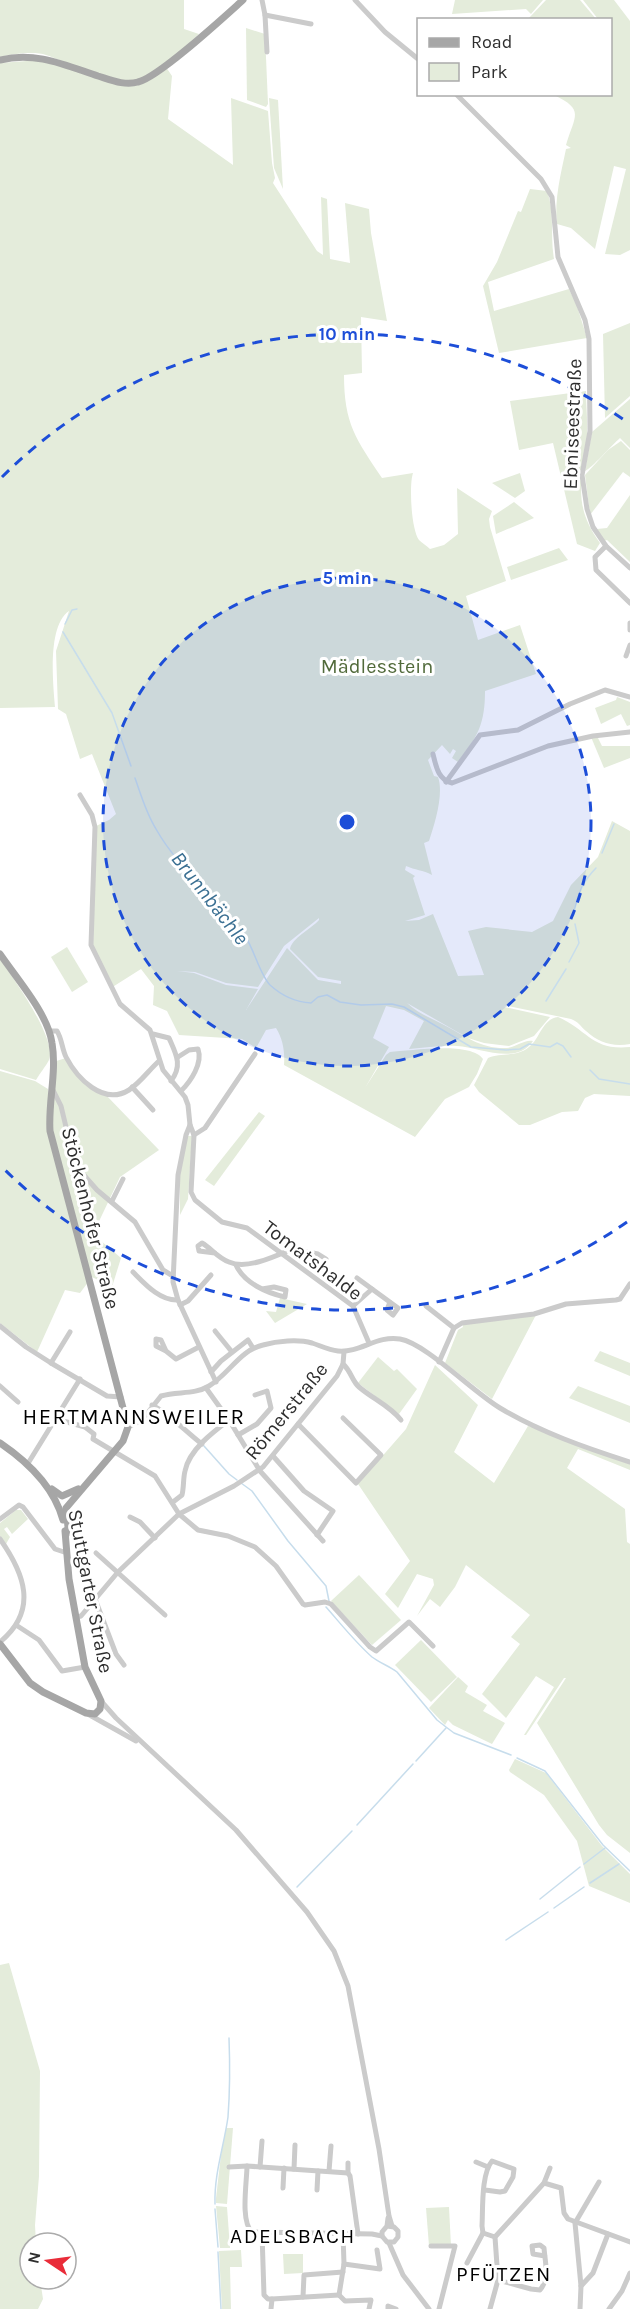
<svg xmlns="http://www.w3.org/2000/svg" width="630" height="2309" font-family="Karla,sans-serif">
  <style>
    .green { fill: #e4ecdb; fill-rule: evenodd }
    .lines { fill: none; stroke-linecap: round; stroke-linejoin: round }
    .stream { stroke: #c7ddec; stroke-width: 1.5 }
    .minor { stroke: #cbcbcb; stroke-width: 5 }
    .major { stroke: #a6a6a6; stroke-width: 7 }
    .ring { fill: none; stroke: #1d4ed8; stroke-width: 3; stroke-dasharray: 10 8 }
    .labels { text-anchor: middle; stroke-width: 6; stroke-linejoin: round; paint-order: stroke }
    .street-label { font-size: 20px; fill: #2e2e2e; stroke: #fff }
    .park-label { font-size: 20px; fill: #516a3a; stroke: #fff }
    .water-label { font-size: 21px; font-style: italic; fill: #3a6f92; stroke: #fff }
    .neighbourhood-label { font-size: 21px; letter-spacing: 1.5px; fill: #000; stroke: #fff }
    .quarter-label { font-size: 22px; letter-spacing: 1.5px; fill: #000; stroke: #fff }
    .centre { fill: #1d4ed8; stroke: #fff; stroke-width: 3 }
    .ring-label { font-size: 18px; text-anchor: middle; font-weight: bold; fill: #1d4ed8; stroke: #fff; stroke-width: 6; stroke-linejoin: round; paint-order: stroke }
  </style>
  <rect width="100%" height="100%" fill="#fff"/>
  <g class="green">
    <path d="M0 0H184V29L199 34C181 50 159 74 135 80 112 86 68 62 46 55 35 51 11 54 0 57Z"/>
    <path d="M455 0H543L531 14 526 9 452 14Z"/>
    <path d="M546 0H580L596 19H528Z"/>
    <path d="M583 0H614L630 21V250L620 255 605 254 626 169 614 166 595 249 571 228 557 224C554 200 561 173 566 149L571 148 566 145C575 115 585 110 554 95L610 94V20L598 19Z"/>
    <path d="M246 28 265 34 268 104 266 107 247 100Z"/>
    <path d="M40 60 125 86 166 67 172 76 168 119 233 165 231 98 268 111 272 163 275 178 273 183 317 251 323 255 321 197 327 199 330 259 350 263 345 203 369 209 371 233 387 321 361 317 362 373 344 375C344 424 356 439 382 478L413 473C409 485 411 529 419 540 422 543 427 546 430 549L444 545 458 534 457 488 492 511 489 519 490 527 506 581 466 596 478 640 520 625 536 674 485 691C485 724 478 736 458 762L452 758 456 751 453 749 450 754 442 745 428 760 434 776 438 777C444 794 435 823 429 841L424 843 432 875C423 870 415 870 406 866L405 870 415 876 413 878 425 915 405 921 419 920 433 914 458 976 484 975 468 931 486 927 532 932 553 921 571 885 598 857 612 821 630 831V1044C613 1047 599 1043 586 1031 580 1026 579 1022 571 1019L508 1006 504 1007 550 1017 534 1036 509 1046 500 1045 484 1043 468 1038 407 1003C417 1013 433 1019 446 1026 467 1037 481 1049 507 1048 516 1047 525 1039 533 1041 516 1066 479 1047 457 1046 441 1045 425 1048 409 1049L424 1021 404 1010 386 1006 373 1038 389 1047 365 1088 386 1055 390 1052C410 1051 470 1041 483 1059L477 1074 469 1087 445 1099 415 1137 284 1065C285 1052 283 1039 276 1028L266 1030 256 1048 242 1039 179 1035 167 1011 153 1005 154 986 141 969 111 988 93 946 96 826 109 820 116 814 92 754 80 759 66 714 58 709 56 651 69 611C47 626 53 683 55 707L0 708V63ZM319 918V920C311 929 292 938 290 949L318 977 341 981V984L318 980 287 948 246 1010 258 989 226 985 194 973 177 971 195 972 226 983 258 987 284 946Z"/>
    <path d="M269 98 278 100 283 189 274 168Z"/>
    <path d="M530 189 547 191C555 212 550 236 554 259L488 282 494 311 569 289 577 306 587 338 499 353 483 286 497 262 518 211 521 212Z"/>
    <path d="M630 323V396L605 418 603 334Z"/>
    <path d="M586 391C586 406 588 423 587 438 582 480 572 505 600 543L595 551 577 544 553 443 519 450 510 401Z"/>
    <path d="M630 399V448L620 438C611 446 592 468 585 471L592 432Z"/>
    <path d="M621 441 630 450V477L623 472 590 515 585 475 608 450Z"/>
    <path d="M520 473 525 491 515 498 492 483Z"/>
    <path d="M630 495V562L607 540 604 541 597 529 607 528Z"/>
    <path d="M514 502 534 518 496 534 493 516Z"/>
    <path d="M559 548 568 560 511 580 507 567Z"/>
    <path d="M617 697 630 702V725L627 726 621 714 601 724 595 708 616 700Z"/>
    <path d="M597 736 602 746H630V758L604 768 591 737Z"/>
    <path d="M67 947 88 982 72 992 51 957Z"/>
    <path d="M0 959C13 978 57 1038 49 1060 46 1066 40 1073 36 1080L0 1069Z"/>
    <path d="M558 1017C588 1030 592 1051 630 1047V1096L594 1094 585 1098 578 1111 562 1112 530 1125H519L479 1092 474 1085 488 1058C500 1052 516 1058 529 1047 540 1039 542 1019 558 1017Z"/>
    <path d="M66 1058 85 1082 104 1093 159 1150 120 1177 93 1234 121 1258 112 1287 92 1277 80 1293 65 1290 37 1352 0 1323V1071L35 1081 48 1089V1130L50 1131 53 1062Z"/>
    <path d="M259 1112 265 1116 214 1186 205 1180Z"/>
    <path d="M187 1136H192L188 1199 180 1215V1175Z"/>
    <path d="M280 1298 307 1304 275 1323 266 1311 276 1312Z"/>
    <path d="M537 1313 492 1399 445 1363 458 1330 463 1327 462 1323Z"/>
    <path d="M600 1351 630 1363V1376L594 1361Z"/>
    <path d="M378 1357 394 1371 397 1369 417 1389 399 1414 358 1383Z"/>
    <path d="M435 1365 478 1405 454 1452 494 1483 528 1426 534 1427 578 1446 630 1464V1470L578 1449 567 1468 625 1509 627 1542 630 1544V1853L607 1835 599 1825 537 1723 566 1678H564L526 1735H524L554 1687 536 1676 506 1718 482 1694 520 1644 511 1637 530 1615 466 1565 455 1587 440 1607 430 1599 417 1616 434 1585 433 1579 417 1574 398 1608 385 1594 410 1561 358 1484 406 1429Z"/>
    <path d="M578 1386 630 1406V1423L569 1398Z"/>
    <path d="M16 1510H21L28 1519 12 1534 7 1527 4 1529 10 1537 6 1544 0 1536V1523Z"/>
    <path d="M359 1575 401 1620 372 1645 331 1601Z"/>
    <path d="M421 1640 457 1677 431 1702 395 1665Z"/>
    <path d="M458 1677 468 1686 465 1692 487 1705 483 1711 505 1723 492 1744 453 1725 448 1720 445 1725 429 1708Z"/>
    <path d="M515 1759 546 1773 602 1846 630 1874V1903L589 1886 577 1841 544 1795 510 1772 509 1770Z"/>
    <path d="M9 1963 40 2071 39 2176 35 2225 36 2243H30V2279H40L43 2299 38 2309H0V1965Z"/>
    <path d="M226 2128H233L227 2204 216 2203V2198L221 2155Z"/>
    <path d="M216 2206 227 2207 230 2248H220Z"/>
    <path d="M449 2207 451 2246H429L426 2208Z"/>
    <path d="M241 2250 242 2267H230L231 2309H222L219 2251Z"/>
    <path d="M283 2254H303V2273L284 2274Z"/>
  </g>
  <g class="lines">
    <g class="stream">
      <path d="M65 624 72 610 77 609"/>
      <path d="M63 632 112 713 131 766"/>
      <path d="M135 778C141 795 146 813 156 829 179 870 218 898 245 936 254 949 260 975 270 985 282 996 295 1002 311 1003L318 997 327 995 340 1002 361 1005 392 1004 404 1007 471 1047 506 1050 520 1049 529 1044 550 1047 557 1043 563 1046 571 1057"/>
      <path d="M602 853 614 824"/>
      <path d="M574 915C576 897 583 881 596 868"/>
      <path d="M569 962 579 943 575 924"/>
      <path d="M546 1001 566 969"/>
      <path d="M590 1070 599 1079 630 1084"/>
      <path d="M204 1446 229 1474 237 1480"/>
      <path d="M241 1483 252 1491 288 1541 326 1586 329 1601"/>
      <path d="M326 1607C341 1624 355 1642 372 1657 380 1663 389 1666 397 1672L437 1720 446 1727 454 1733 511 1755"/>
      <path d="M517 1758 545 1771 603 1845 630 1871"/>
      <path d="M416 1761 446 1728"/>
      <path d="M357 1825 413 1764"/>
      <path d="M584 1864 605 1848"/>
      <path d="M590 1883 619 1864"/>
      <path d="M297 1887 352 1831"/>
      <path d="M540 1899 580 1867"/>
      <path d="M554 1908 584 1887"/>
      <path d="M506 1940 548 1912"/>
      <path d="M215 2204C214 2174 224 2146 228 2117 230 2090 230 2064 229 2038"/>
      <path d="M215 2209 218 2247"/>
      <path d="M218 2252 221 2309"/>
    </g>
    <g class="minor">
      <path d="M262 0 265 15 267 52"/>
      <path d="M355 0 385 32 418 59"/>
      <path d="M265 15 311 24"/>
      <path d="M456 94 541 179 552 197 558 257 585 320 589 339 590 431 582 475 587 509 593 527 606 546 630 568"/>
      <path d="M606 546 595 557 596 570 630 603"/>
      <path d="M630 623V630"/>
      <path d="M626 656 630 645"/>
      <path d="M433 754C436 766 438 780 452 783L548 746 593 736 630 732"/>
      <path d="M446 782 480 735 518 730 570 704 605 690 630 697"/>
      <path d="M80 795 92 815 95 827 91 945 120 1004 150 1030 163 1070 185 1097 188 1105 190 1125 186 1135 178 1175 173 1282 178 1300 216 1382"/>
      <path d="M49 1031H57C62 1039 62 1049 66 1057 77 1078 103 1106 129 1090 140 1083 149 1070 159 1061"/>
      <path d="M153 1034 169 1038C176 1054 183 1065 171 1081"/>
      <path d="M178 1057 189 1050 198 1049C203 1063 191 1081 181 1091"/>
      <path d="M132 1087 153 1110"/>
      <path d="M53 1090 61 1106 72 1152 82 1173 97 1190 135 1222 163 1270 173 1276"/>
      <path d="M190 1125 194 1135 191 1192 195 1200 222 1222 247 1228 353 1306 369 1343"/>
      <path d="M194 1135 205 1128 255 1054"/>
      <path d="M112 1201 123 1179"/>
      <path d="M215 1253 199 1251 198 1246 202 1243C211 1248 218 1258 229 1262 247 1270 276 1256 292 1249L318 1254 326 1259"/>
      <path d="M236 1265C244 1283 267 1293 285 1297L286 1290 274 1287 262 1289"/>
      <path d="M133 1272C145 1284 160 1301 178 1300"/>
      <path d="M357 1278 372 1289"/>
      <path d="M180 1305 188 1301 211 1275"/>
      <path d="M353 1306 372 1289 398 1308 393 1315 387 1310 390 1302"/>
      <path d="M426 1306 454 1328"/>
      <path d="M0 1326 26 1347 51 1363 107 1396 121 1397"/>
      <path d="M454 1328 462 1323 534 1314 566 1304 616 1300 620 1299 630 1284"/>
      <path d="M215 1331 232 1352"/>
      <path d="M166 1351 156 1346V1339L161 1340 166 1351 176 1359 199 1347"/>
      <path d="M439 1362 454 1328"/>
      <path d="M51 1363 70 1332"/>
      <path d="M343 1364C351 1371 352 1381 359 1387 373 1399 390 1406 401 1420"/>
      <path d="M211 1372 221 1361 248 1340 253 1348"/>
      <path d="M0 1386 18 1402"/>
      <path d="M206 1388 229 1420 260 1471 323 1541"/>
      <path d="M152 1405C171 1415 185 1431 202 1444"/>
      <path d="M56 1419 85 1427 94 1434 93 1439 155 1476 179 1514 198 1530 228 1536 255 1547 276 1566 303 1604 305 1605 325 1602 331 1604 370 1647 376 1651 409 1622 433 1646"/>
      <path d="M298 1424 356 1483 381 1455 343 1418"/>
      <path d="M128 1427 142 1420 161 1396C178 1391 194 1395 209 1386 229 1374 240 1350 263 1345 277 1341 298 1339 312 1343 321 1346 329 1350 338 1351 360 1353 377 1335 400 1339 425 1343 473 1392 500 1408 540 1432 586 1448 630 1462"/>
      <path d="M238 1435 257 1424 271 1408 267 1391 255 1395"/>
      <path d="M273 1456 304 1491 333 1511 317 1535"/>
      <path d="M27 1465 80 1379"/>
      <path d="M173 1502 182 1495C184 1487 183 1479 185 1471 189 1450 213 1432 229 1420"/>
      <path d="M130 1517 140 1522 155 1538"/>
      <path d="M0 1519 19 1505 23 1507 55 1549 67 1553"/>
      <path d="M0 1539C24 1573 39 1610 0 1642"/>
      <path d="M96 1553 165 1615"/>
      <path d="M95 1599 116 1654 124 1665"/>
      <path d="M77 1617 81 1616 118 1572 179 1514 234 1486 263 1467 337 1376 343 1364 344 1352"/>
      <path d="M16 1625 39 1640 62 1671 85 1667"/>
      <path d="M101 1701 116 1718 236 1830 307 1912 334 1951 348 1986 379 2149 389 2216 392 2226"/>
      <path d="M86 1713 136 1741"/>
      <path d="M476 2162 488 2167"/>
      <path d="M348 2163V2173L350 2176 358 2234"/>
      <path d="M247 2166C247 2181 240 2222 252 2232L372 2234 382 2236"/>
      <path d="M229 2167 247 2166 348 2173"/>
      <path d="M260 2167 262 2141"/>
      <path d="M294 2169 295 2145"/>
      <path d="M329 2171 331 2146"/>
      <path d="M544 2183 561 2188 564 2213 568 2219 630 2242"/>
      <path d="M283 2188 284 2168"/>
      <path d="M317 2190 318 2171"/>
      <path d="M485 2190 500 2192 505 2191 513 2177 514 2169 492 2161C481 2174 483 2209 482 2226L483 2233 495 2237"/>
      <path d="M387 2226 394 2227 398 2231V2237L394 2242H387L382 2236V2232L387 2226 388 2218"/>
      <path d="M262 2233 264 2295 268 2299H272L271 2309"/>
      <path d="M389 2243 403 2275 429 2309"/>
      <path d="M431 2246H455L439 2309"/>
      <path d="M467 2263 483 2233"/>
      <path d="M344 2264 380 2269 377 2250"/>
      <path d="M498 2280 531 2289 540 2290C550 2278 545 2262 544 2248L540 2245 532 2246 533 2254 545 2256"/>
      <path d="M581 2286 593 2273 608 2234"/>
      <path d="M339 2295 344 2264 343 2234"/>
      <path d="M339 2295 345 2301 371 2300 369 2309"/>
      <path d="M303 2297 304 2275 343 2272"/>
      <path d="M272 2299 339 2295"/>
      <path d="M388 2309V2306L396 2309"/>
      <path d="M490 2309 498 2280 495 2237 544 2183 550 2168"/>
      <path d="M580 2309 581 2286 575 2223 599 2182"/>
      <path d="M609 2309 622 2291 630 2273"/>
    </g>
    <g class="major">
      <path d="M0 60C35 51 65 65 98 76 111 80 125 86 138 82 159 77 224 17 243 0"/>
      <path d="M0 954C17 979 48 1014 52 1043 57 1072 48 1102 50 1131L128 1427 123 1441 66 1508 68 1527 66 1535"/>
      <path d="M0 1443C28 1462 54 1487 63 1520"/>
      <path d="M52 1489 62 1496 78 1489"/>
      <path d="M0 1644 30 1683 43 1692 86 1713 95 1714 100 1709 101 1701 85 1667 69 1579 65 1531"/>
    </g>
  </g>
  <circle cx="347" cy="822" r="244" fill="#1d4ed8" fill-opacity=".12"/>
  <g class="ring">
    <circle cx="347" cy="822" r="244"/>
    <path d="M627 1222A488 488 0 0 1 2 1167M2 477A488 488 0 0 1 627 422"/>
  </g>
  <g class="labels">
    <g class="street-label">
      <text transform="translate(572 424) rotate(-88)" y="7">Ebniseestraße</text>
      <text transform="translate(91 1218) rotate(76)" y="7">Stöckenhofer Straße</text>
      <text transform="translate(313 1260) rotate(37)" y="7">Tomatshalde</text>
      <text transform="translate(286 1411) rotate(-51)" y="7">Römerstraße</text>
      <text transform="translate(91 1591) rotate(79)" y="7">Stuttgarter Straße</text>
    </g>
    <g class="park-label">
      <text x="377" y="673">Mädlesstein</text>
    </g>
    <g class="water-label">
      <text transform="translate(210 898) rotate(52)" y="7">Brunnbächle</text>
    </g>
    <g class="neighbourhood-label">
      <text x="293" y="2243">ADELSBACH</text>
      <text x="504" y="2281">PFÜTZEN</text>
    </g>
    <g class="quarter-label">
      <text x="134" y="1424">HERTMANNSWEILER</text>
    </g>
  </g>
  <circle cx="347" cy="822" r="9" class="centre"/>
  <g class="ring-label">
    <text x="347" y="340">10 min</text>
    <text x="347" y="584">5 min</text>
  </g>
  <rect x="417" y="18" width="195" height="78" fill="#ffffff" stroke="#ababab" stroke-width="1.5"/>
  <rect x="429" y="38" width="30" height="9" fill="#a6a6a6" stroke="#ababab" stroke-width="1.5"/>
  <text x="471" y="48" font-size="18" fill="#2e2e2e">Road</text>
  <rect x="429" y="63" width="30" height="18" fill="#e4ecdb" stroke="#ababab" stroke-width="1.5"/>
  <text x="471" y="78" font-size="18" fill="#2e2e2e">Park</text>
  <g transform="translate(48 2261) rotate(283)"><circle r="28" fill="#ffffff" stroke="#ababab" stroke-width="1.5"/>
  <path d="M0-4.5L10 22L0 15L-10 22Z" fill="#e92c39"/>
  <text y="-9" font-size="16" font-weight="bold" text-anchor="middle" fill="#2e2e2e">N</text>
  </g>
</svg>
